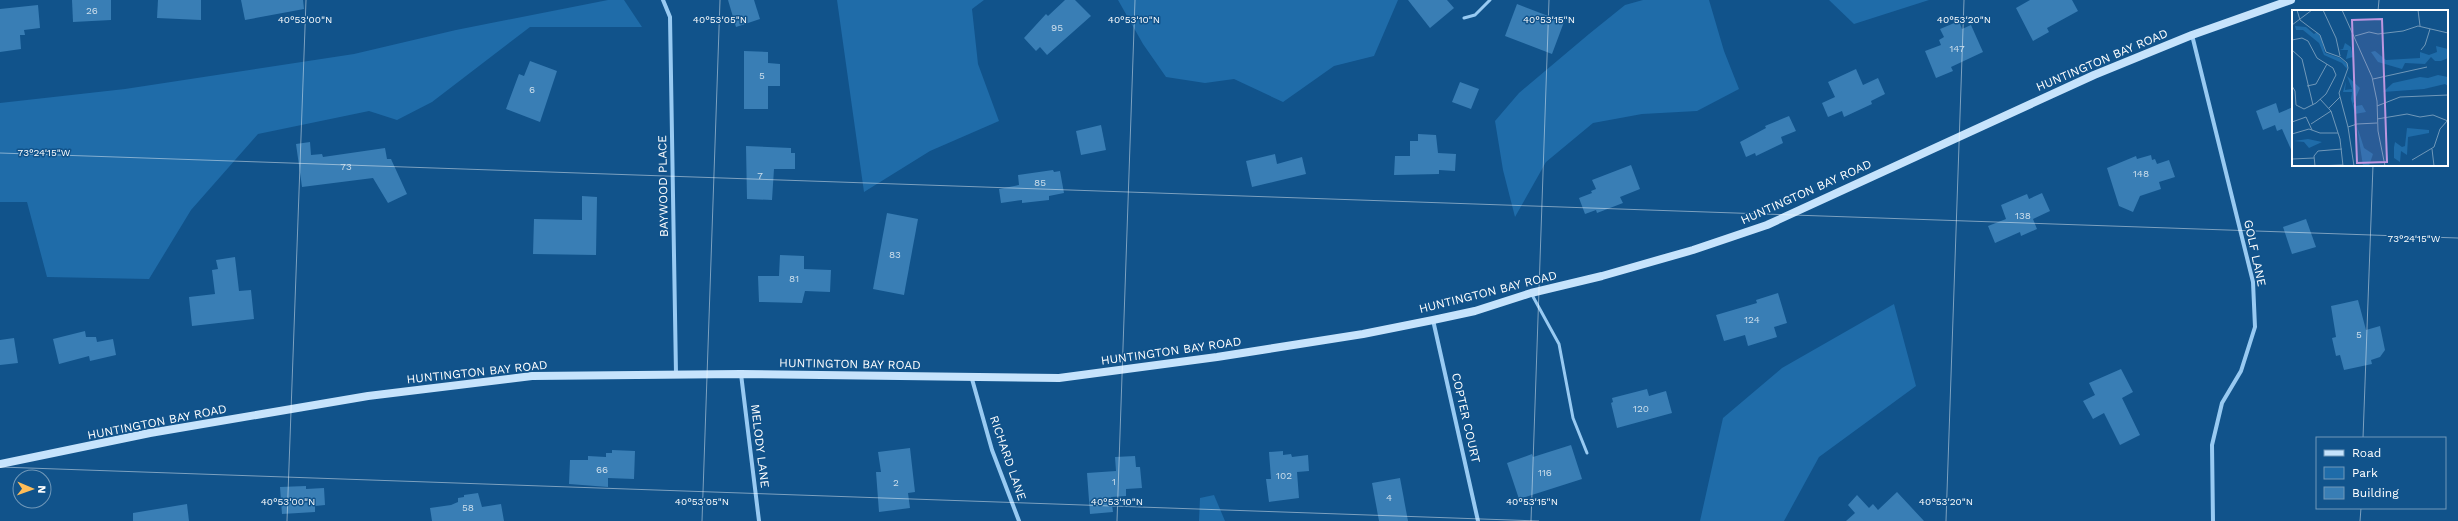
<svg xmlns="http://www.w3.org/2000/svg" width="2458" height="521" font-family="'Work Sans',sans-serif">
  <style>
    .green { fill: #1f6ca9 }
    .building { fill: #397eb5 }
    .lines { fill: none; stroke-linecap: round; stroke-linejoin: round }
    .lane { stroke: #98caf2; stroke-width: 3 }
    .street { stroke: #98caf2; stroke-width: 4 }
    .secondary { stroke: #c6e3fc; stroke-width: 8 }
    .ticks { fill: none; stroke: #fff; stroke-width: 1; stroke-opacity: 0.45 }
    .labels { text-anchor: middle; stroke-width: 3; stroke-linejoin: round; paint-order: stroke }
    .number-label { font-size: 10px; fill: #cedfec }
    .street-label { font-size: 12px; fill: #fff; stroke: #11538b }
    .inset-road { fill: none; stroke: #7098b9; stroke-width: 1 }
    .view { fill: #bd96df; fill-opacity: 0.15; stroke: #bd96df; stroke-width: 2 }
    .inset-edge { fill: none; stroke: #fff; stroke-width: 2 }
    .ticks-label { font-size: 10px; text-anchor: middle; fill: #fff; stroke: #11538b; stroke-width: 3; stroke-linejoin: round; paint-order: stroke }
  </style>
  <rect width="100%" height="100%" fill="#11538b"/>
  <g class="green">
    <path d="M608 0H624L642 27H530L432 102 397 120 369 111 258 134 191 210 149 279 47 277 27 202H0V103L125 89 354 54 456 30Z"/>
    <path d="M837 0H984L972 9 978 64 999 121 930 151 864 192Z"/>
    <path d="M1118 0H1398L1374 56 1334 66 1283 102 1234 79 1205 83 1166 77 1143 44Z"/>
    <path d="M1643 0H1709L1724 51 1739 89 1697 111 1642 114 1593 123 1546 162 1515 217 1503 170 1495 121 1519 93 1589 34 1625 5Z"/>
    <path d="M1829 0H1929L1854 24Z"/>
    <path d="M1894 304 1916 386 1819 457 1784 521H1700L1723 418 1782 368Z"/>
    <path d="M1214 495 1225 521H1199L1200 498Z"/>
  </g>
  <g class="building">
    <path d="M72 0H111V20L73 22Z"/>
    <path d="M158 0H201V20L157 18Z"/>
    <path d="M241 0H303L304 9 245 20Z"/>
    <path d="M728 0H754L760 19 736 27Z"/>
    <path d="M1065 0H1075L1091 16 1047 55 1040 47 1036 51 1024 38 1046 14 1048 16Z"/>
    <path d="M1408 0H1447L1454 8 1430 28Z"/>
    <path d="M2030 0H2072L2078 11 2047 28 2049 32 2033 41 2016 8Z"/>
    <path d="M1517 4 1564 22 1552 54 1505 36Z"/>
    <path d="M38 5 40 28 24 30 25 35H20L21 49 0 52V9Z"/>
    <path d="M1959 21 1962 29 1971 25 1983 52 1951 67 1953 71 1936 78 1925 51 1941 45 1939 40 1944 37 1940 29Z"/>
    <path d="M744 51 768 52V63L780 64V86H768V109H744Z"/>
    <path d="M530 61 557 71 540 122 506 109 519 74 524 76Z"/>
    <path d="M1856 69 1863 85 1878 78 1885 94 1871 101 1872 104 1844 117 1842 111 1828 117 1822 103 1835 97 1828 82Z"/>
    <path d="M1460 82 1479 89 1471 109 1452 102Z"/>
    <path d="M2276 103 2279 113 2293 107V154L2282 129 2277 131 2275 125 2263 130 2256 111Z"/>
    <path d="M1789 116 1796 131 1781 137 1783 143 1756 156 1755 153 1746 157 1740 142 1766 128 1765 126Z"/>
    <path d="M1101 125 1106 150 1081 155 1076 131Z"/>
    <path d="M1418 134 1436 135 1438 153 1456 154 1455 171 1439 170V174L1394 175 1395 156H1410V141H1418Z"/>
    <path d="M310 142 311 155 322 154 323 157 385 148 387 159H391L407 194 388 203 373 178 302 187 296 144Z"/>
    <path d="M746 146 791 148V153H795V169H774L772 200 747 199Z"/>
    <path d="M1275 154 1277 164 1302 157 1306 174 1252 187 1246 161Z"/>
    <path d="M2151 155 2152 160 2155 159 2157 164 2169 160 2175 177 2159 182 2161 189 2140 196 2133 212 2119 206 2107 168 2136 156 2137 159Z"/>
    <path d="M1631 165 1640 189 1620 197 1623 203 1597 213 1596 210 1585 214 1579 198 1592 193 1591 191 1596 189 1592 180Z"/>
    <path d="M1053 170 1054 172 1060 171 1064 193 1049 196V200L1022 203V200L1001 203 999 189 1019 185 1018 175Z"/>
    <path d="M2042 193 2050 211 2033 219 2037 229 2021 236 2020 232 1995 243 1988 226 2006 219 2001 205 2027 194 2029 199Z"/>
    <path d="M582 196 597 197 596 255 533 254 534 219 582 220Z"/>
    <path d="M887 213 918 219 904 295 873 289Z"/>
    <path d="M2306 219 2316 247 2292 254 2283 227Z"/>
    <path d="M780 255 804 256V269L831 270 830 292 805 291 802 303 759 302 758 276H779Z"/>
    <path d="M235 257 239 291 251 290 254 319 192 326 189 297 215 294 212 270 218 269 216 260Z"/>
    <path d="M1778 293 1787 323 1774 327 1777 337 1748 346 1745 335 1724 341 1716 315 1757 303 1756 300Z"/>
    <path d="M2358 300 2366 330 2380 326 2385 350 2380 357 2371 360 2372 364 2344 370 2340 355 2336 356 2332 338 2336 337 2331 306Z"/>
    <path d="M85 331 86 337H96L97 342 113 339 116 355 90 361 89 356 59 364 53 339Z"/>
    <path d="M14 338 18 363 0 365V340Z"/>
    <path d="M2121 369 2133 392 2122 398 2140 435 2120 445 2104 413 2093 419 2083 401 2095 395 2089 383Z"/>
    <path d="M1647 389 1649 396 1666 391 1672 413 1617 428 1611 403 1613 402 1612 398Z"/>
    <path d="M1571 445 1582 479 1519 499 1507 463 1532 454 1533 457Z"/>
    <path d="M910 448 915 492 908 493 910 508 879 512 876 472H881L878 452Z"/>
    <path d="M612 450 635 451 634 479 608 478V487L569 484 570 460H588V456L606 457V453H612Z"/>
    <path d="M1283 451V455L1291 454 1292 457 1308 455 1309 471 1297 472 1299 498 1269 502 1266 479H1271L1269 452Z"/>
    <path d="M1135 456 1136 467H1140L1142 488 1126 489V496L1111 497 1113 512 1090 514 1087 473 1116 471 1115 457Z"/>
    <path d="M1400 478 1408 521H1379L1372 483Z"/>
    <path d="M306 486V489L324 488 325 505 315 506V512L282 514 280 487Z"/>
    <path d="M1897 492 1924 521H1846L1855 513 1848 505 1857 495 1869 508 1873 504 1878 510Z"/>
    <path d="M478 493 482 507 501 504 504 521H432L430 508 451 505 458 502V498L464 497V495Z"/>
    <path d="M187 504 189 521H133V513Z"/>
  </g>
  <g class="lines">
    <g class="lane">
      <path d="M1464 18 1475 15 1490 0"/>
      <path d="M1531 293 1559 344 1573 418 1587 453"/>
    </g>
    <g class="street">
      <path d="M663 0 670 17 676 374"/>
      <path d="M2192 35 2253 282 2255 327 2241 371 2222 403 2212 445 2213 521"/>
      <path d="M1433 320 1478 521"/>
      <path d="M741 374 759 521"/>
      <path d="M972 379 992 450 1019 521"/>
    </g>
    <path class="secondary" d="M0 464 150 433 368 396 532 376 741 374 1059 378 1217 357 1363 334 1433 320 1475 311 1531 293 1602 276 1693 250 1767 225 2094 75 2192 35 2291 0"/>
  </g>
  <path class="ticks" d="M2378 11 2379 0M0 153 2458 238M2363 438 2373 165M0 467 1539 521M287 521 306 0M702 521 720 0M1117 521 1135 0M1531 521 1549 0M1946 521 1964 0M2360 521 2361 508"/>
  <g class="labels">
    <g class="number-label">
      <text x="92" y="14">26</text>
      <text x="1057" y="31">95</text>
      <text x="1957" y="52">147</text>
      <text x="762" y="79">5</text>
      <text x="532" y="93">6</text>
      <text x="346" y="170">73</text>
      <text x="2141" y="177">148</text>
      <text x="760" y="179">7</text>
      <text x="1040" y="186">85</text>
      <text x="2023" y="219">138</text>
      <text x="895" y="258">83</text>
      <text x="794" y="282">81</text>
      <text x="1752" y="323">124</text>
      <text x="2359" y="338">5</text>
      <text x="1641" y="412">120</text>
      <text x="602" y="473">66</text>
      <text x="1545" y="476">116</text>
      <text x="1284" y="479">102</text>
      <text x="1114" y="485">1</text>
      <text x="896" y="486">2</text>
      <text x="1389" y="501">4</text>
      <text x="468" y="511">58</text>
    </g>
    <g class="street-label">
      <text transform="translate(2102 60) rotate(-23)" y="4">HUNTINGTON BAY ROAD</text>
      <text transform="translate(663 186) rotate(-91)" y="4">BAYWOOD PLACE</text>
      <text transform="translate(1806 192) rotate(-24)" y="4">HUNTINGTON BAY ROAD</text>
      <text transform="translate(2255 253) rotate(78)" y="4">GOLF LANE</text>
      <text transform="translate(1488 292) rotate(-14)" y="4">HUNTINGTON BAY ROAD</text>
      <text transform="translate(1171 351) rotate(-8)" y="4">HUNTINGTON BAY ROAD</text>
      <text transform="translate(850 364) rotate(1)" y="4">HUNTINGTON BAY ROAD</text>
      <text transform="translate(477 372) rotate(-6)" y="4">HUNTINGTON BAY ROAD</text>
      <text transform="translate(1466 418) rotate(77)" y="4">COPTER COURT</text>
      <text transform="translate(157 422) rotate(-11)" y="4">HUNTINGTON BAY ROAD</text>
      <text transform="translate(760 446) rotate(83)" y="4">MELODY LANE</text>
      <text transform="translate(1008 458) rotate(71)" y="4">RICHARD LANE</text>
    </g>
  </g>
  <g transform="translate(2292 10)">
    <rect width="156" height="156" fill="#11538b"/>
    <path d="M3 16 14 17 22 24 25 22 29 27 33 43 48 48 55 54V59L50 53 32 45 27 33 11 20H4ZM53 33 59 37 61 47 54 49 56 40H47L51 39ZM144 36 156 39V48L149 51H143L139 47 133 54 113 53 110 59 86 52 79 42 83 41 94 50 128 48V42L137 45 145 42ZM146 65 156 67V76L153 74 132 79 91 82 101 73 128 67 136 68ZM55 66 68 78 61 94 64 96 70 95 74 102 63 104 59 89 60 82H51L54 71 53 80 60 79ZM65 116 72 138 81 144 77 156H71ZM115 118 137 120V123L116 127 115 145 109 141 108 152 102 148V137L103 132 110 137 113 136ZM16 129 30 132 17 138 12 132 2 131Z" fill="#1f6ca9"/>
    <path class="inset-road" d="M5 0 8 10 28 25 34 42 48 47 55 53 56 58 47 83 56 117 62 156M31 0 44 28 48 46M50 0 80 67 85 91 86 121 93 156M126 0 128 16M0 15 20 0M63 26 77 22 86 24 111 21 126 16 156 23M0 30 10 28 16 31 25 48 41 58 44 65 34 84 24 93 12 99 4 95 3 81 0 76M0 40 10 49 21 95M129 40 133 35 138 19M81 69 135 57M15 76 24 74 35 54M28 89 39 101 48 129 51 156M85 96 108 87 156 85M37 98 48 87M85 109 115 104 128 107 141 105 156 111M0 112 14 107 20 120M19 114 39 101M56 117 65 114 85 113M0 124 17 119 28 123H46M140 139 142 156M0 149 22 148M120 150 142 137 148 119 156 110M22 156 51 155M23 156 22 146 26 141 50 139"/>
    <path class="view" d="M90 9 95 152 65 153 60 10Z"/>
    <rect width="156" height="156" class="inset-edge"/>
  </g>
  <g class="ticks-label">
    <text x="305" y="23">40°53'00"N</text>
    <text x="720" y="23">40°53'05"N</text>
    <text x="1134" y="23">40°53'10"N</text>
    <text x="1549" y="23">40°53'15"N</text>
    <text x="1964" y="23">40°53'20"N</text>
    <text x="44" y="156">73°24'15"W</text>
    <text x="2414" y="242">73°24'15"W</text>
    <text x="288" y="505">40°53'00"N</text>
    <text x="702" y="505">40°53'05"N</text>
    <text x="1117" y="505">40°53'10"N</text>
    <text x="1532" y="505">40°53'15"N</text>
    <text x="1946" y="505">40°53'20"N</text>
  </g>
  <rect x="2316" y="437" width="130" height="72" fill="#11538b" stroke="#7098b9"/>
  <rect x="2324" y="450" width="20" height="6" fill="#c6e3fc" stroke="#7098b9"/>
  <text x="2352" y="457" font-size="12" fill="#ffffff">Road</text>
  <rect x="2324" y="467" width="20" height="12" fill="#1f6ca9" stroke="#7098b9"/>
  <text x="2352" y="477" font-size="12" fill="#ffffff">Park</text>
  <rect x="2324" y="487" width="20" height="12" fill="#397eb5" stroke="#7098b9"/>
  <text x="2352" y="497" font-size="12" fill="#ffffff">Building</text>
  <g transform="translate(32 489) rotate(92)"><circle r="19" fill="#11538b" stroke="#7098b9"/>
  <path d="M0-3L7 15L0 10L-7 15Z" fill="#ffbd58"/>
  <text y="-6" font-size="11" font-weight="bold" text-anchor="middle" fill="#ffffff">N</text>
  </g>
</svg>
